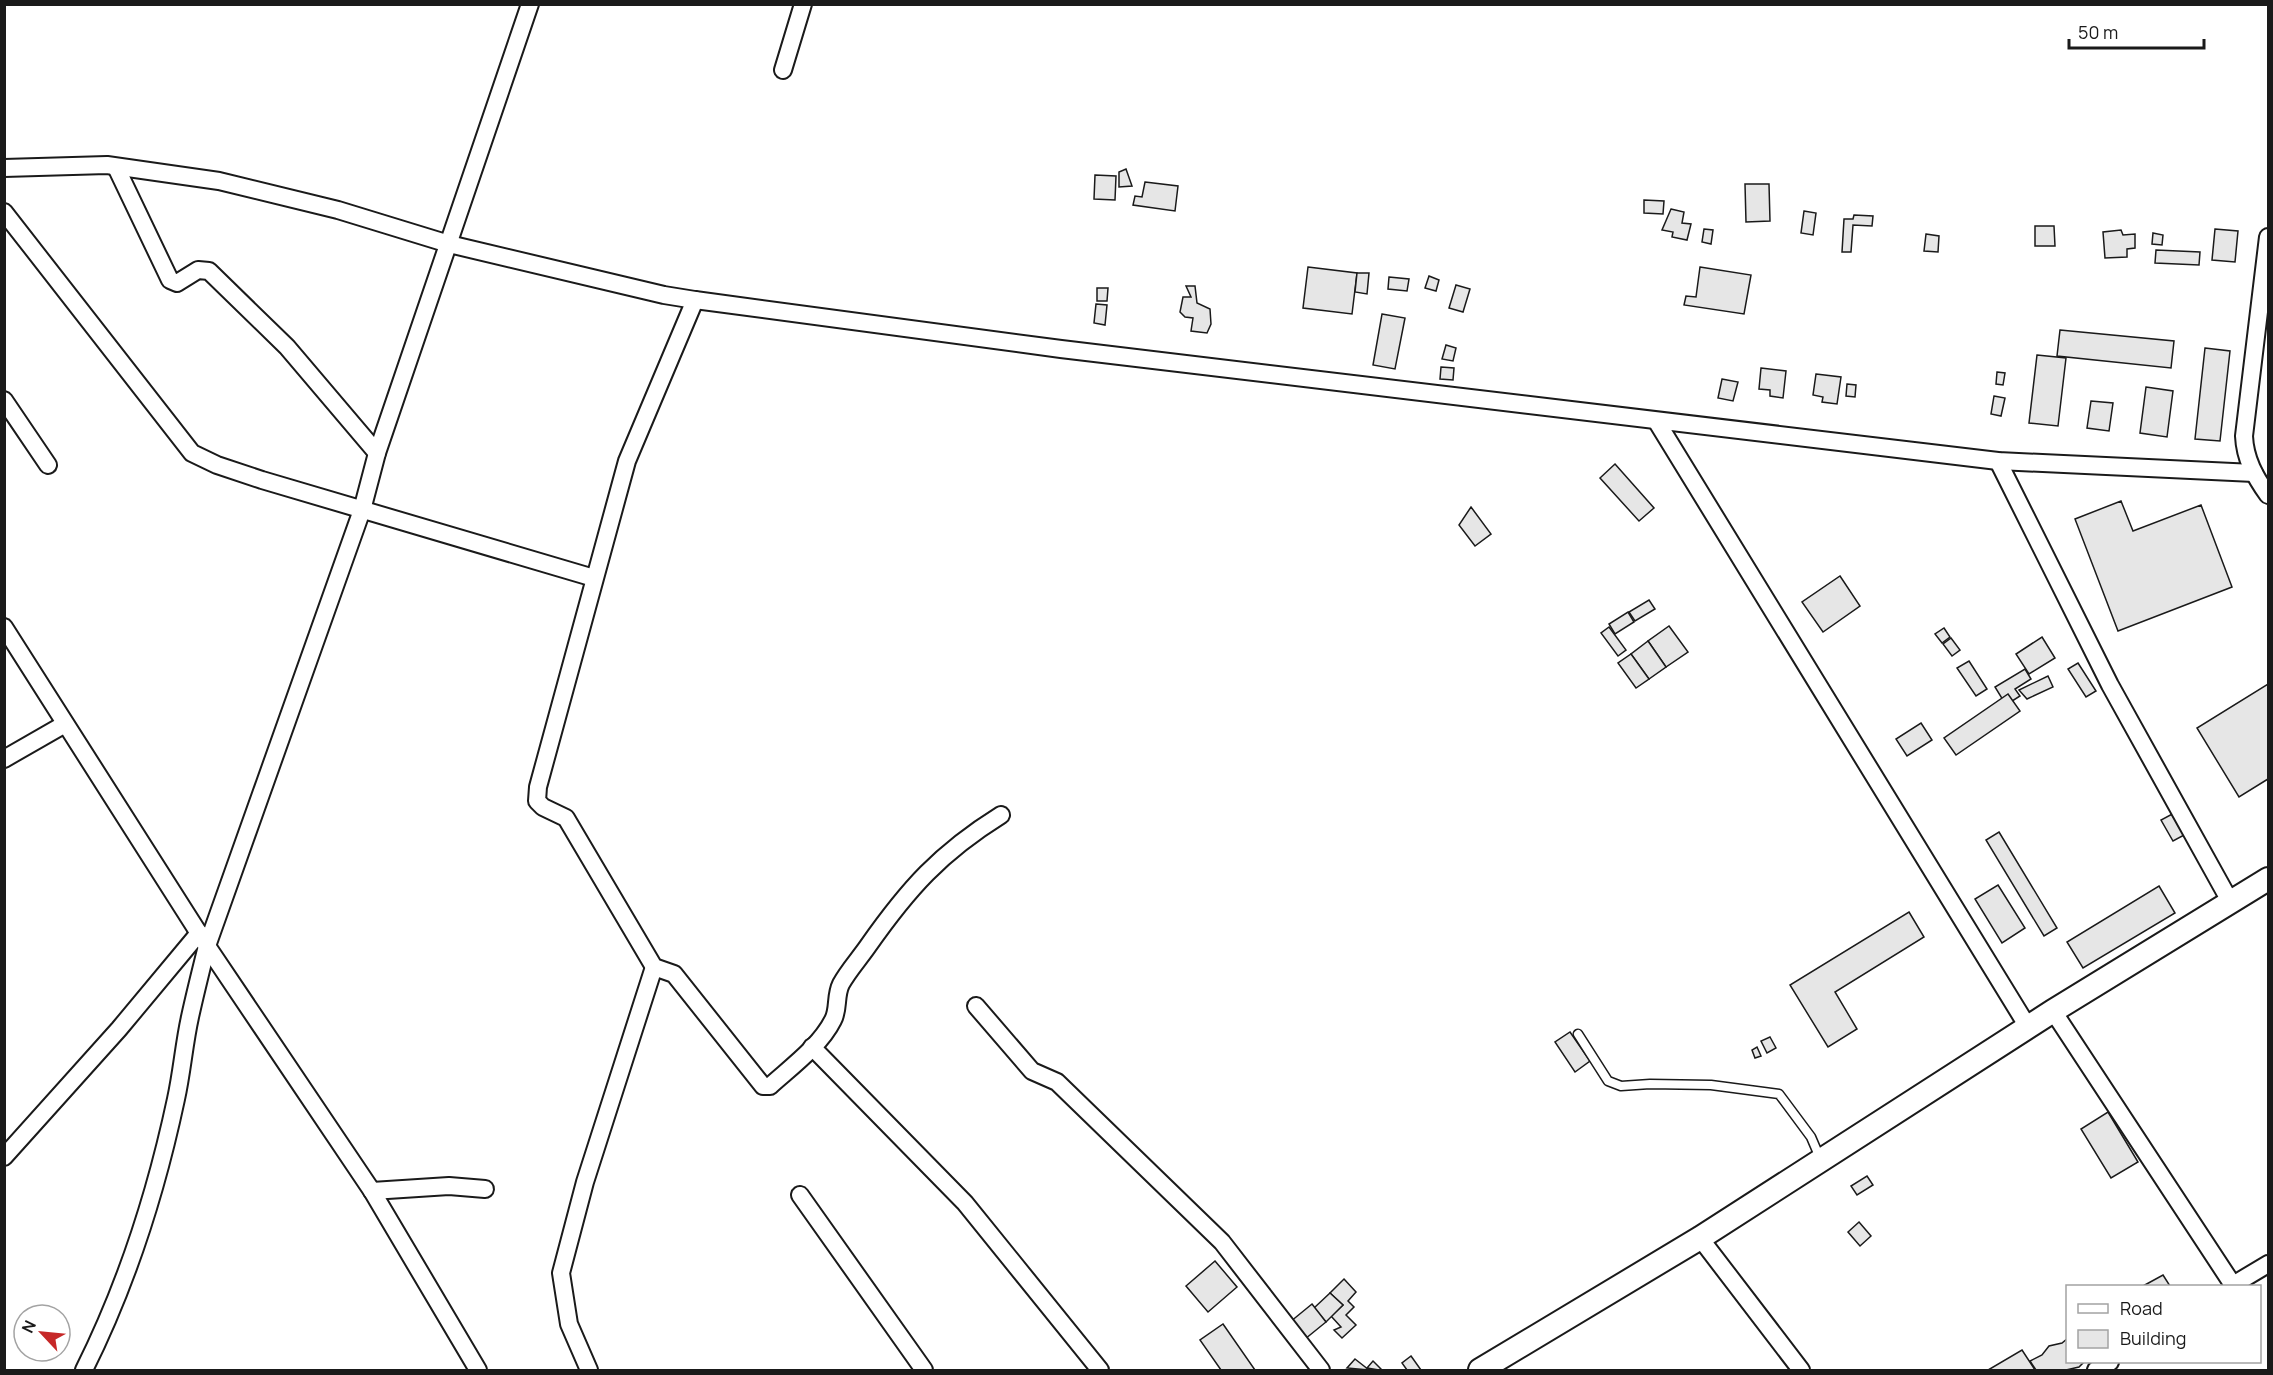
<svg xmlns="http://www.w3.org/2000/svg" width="2273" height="1375" font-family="Manrope,sans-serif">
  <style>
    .building { fill: #e6e6e6; stroke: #1a1a1a; stroke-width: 1.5 }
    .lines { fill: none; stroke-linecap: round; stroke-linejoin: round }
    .lane-casing { stroke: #1a1a1a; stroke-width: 11 }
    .street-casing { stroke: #1a1a1a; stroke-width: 20 }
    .secondary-casing { stroke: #1a1a1a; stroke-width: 26 }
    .lane { stroke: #fff; stroke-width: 8 }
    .street { stroke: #fff; stroke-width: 16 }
    .secondary { stroke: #fff; stroke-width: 22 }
  </style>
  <rect width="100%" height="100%" fill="#fff"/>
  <g class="building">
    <path d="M1126 169 1132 186 1119 187V172Z"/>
    <path d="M1095 175 1116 176 1115 200 1094 199Z"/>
    <path d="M1145 182 1178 186 1175 211 1133 205 1135 196 1142 197Z"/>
    <path d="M1745 184H1769L1770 221 1746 222Z"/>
    <path d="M1644 200 1664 201 1663 214 1644 213Z"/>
    <path d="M1671 209 1684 212 1682 223 1691 224 1687 240 1672 237 1673 232 1662 230Z"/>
    <path d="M1804 211 1816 213 1813 235 1801 233Z"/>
    <path d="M1854 215 1873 216 1872 226 1853 225 1851 252H1842L1844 219H1853Z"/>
    <path d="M2035 226H2054L2055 246H2035Z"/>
    <path d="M1704 229 1713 230 1711 244 1702 242Z"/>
    <path d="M2215 229 2238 231 2235 262 2212 260Z"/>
    <path d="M2121 230 2123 235 2135 234V248L2127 249V257L2105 258 2103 232Z"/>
    <path d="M2153 233 2163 235 2162 245 2152 244Z"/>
    <path d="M1926 234 1939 236 1938 252 1924 251Z"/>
    <path d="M2156 250 2200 252 2199 265 2155 263Z"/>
    <path d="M1308 267 1357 273 1352 314 1303 308Z"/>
    <path d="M1700 267 1751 275 1744 314 1684 305 1686 296 1696 297Z"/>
    <path d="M1357 273H1369L1367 294 1355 292Z"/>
    <path d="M1429 276 1439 280 1436 291 1425 288Z"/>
    <path d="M1389 277 1409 279 1407 291 1388 289Z"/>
    <path d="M1456 285 1470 289 1463 312 1449 308Z"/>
    <path d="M1186 286H1195L1197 303 1210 309 1211 324 1207 333 1191 331 1193 318 1185 317 1180 312 1183 297H1191Z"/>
    <path d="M1097 288H1108L1107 301H1097Z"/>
    <path d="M1096 304 1107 305 1105 325 1094 323Z"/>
    <path d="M1382 314 1405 318 1395 369 1373 365Z"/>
    <path d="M2060 330 2174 341 2171 368 2057 356Z"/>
    <path d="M1446 345 1456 348 1453 361 1442 359Z"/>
    <path d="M2205 348 2230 351 2220 441 2195 439Z"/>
    <path d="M2037 355 2066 358 2058 426 2029 423Z"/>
    <path d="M1441 367 1454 368 1453 380 1440 379Z"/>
    <path d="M1761 368 1786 371 1783 398 1770 396V390L1759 389Z"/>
    <path d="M1997 372 2005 373 2003 385 1996 384Z"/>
    <path d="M1816 374 1841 377 1837 404 1822 402 1823 397 1813 395Z"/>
    <path d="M1722 379 1738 382 1733 401 1718 398Z"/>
    <path d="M1847 384 1856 385 1855 397 1846 396Z"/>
    <path d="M2146 387 2173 391 2167 437 2140 433Z"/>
    <path d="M1994 396 2005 398 2001 416 1991 414Z"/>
    <path d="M2091 401 2113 403 2109 431 2087 428Z"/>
    <path d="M1615 464 1654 508 1639 521 1600 478Z"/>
    <path d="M2121 501 2133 531 2201 505 2232 587 2118 631 2075 519Z"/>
    <path d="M1471 507 1491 534 1475 546 1459 525Z"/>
    <path d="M1840 576 1860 606 1823 632 1802 602Z"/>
    <path d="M1649 600 1655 609 1635 621 1629 612Z"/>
    <path d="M1628 612 1634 622 1615 634 1609 624Z"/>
    <path d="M1669 626 1688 652 1666 667 1648 641Z"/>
    <path d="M1609 627 1626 650 1618 656 1601 633Z"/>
    <path d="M1944 628 1950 637 1942 643 1935 634Z"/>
    <path d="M2042 637 2055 658 2029 674 2016 654Z"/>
    <path d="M1951 638 1960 650 1952 656 1943 644Z"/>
    <path d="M1648 641 1666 667 1649 679 1631 654Z"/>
    <path d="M1631 654 1649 679 1636 688 1618 663Z"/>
    <path d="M1969 661 1987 689 1976 696 1957 668Z"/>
    <path d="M2078 663 2096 691 2086 697 2068 669Z"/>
    <path d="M2025 669 2031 679 2015 689 2020 696 2006 705 1995 687Z"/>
    <path d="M2048 676 2053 687 2027 699 2019 690Z"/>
    <path d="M2268 684V779L2239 797 2197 728Z"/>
    <path d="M2008 694 2020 711 1956 755 1944 738Z"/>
    <path d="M1921 723 1932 740 1907 756 1896 739Z"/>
    <path d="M2176 812 2188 833 2173 841 2161 820Z"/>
    <path d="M1999 832 2057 928 2044 936 1986 840Z"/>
    <path d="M1998 885 2025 928 2002 943 1975 899Z"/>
    <path d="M2159 886 2175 913 2083 968 2067 942Z"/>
    <path d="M1909 912 1924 937 1835 992 1857 1029 1828 1047 1790 985Z"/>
    <path d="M1570 1032 1590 1061 1575 1072 1555 1042Z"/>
    <path d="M1770 1037 1776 1048 1767 1053 1761 1041Z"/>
    <path d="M1757 1047 1761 1056 1755 1058 1752 1050Z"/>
    <path d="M2108 1112 2138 1162 2111 1178 2081 1129Z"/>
    <path d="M1867 1176 1873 1185 1857 1195 1851 1186Z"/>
    <path d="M1859 1222 1871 1236 1860 1246 1848 1232Z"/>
    <path d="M1215 1261 1237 1287 1208 1312 1186 1286Z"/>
    <path d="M2163 1275 2170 1286H2143Z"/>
    <path d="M1344 1279 1356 1292 1348 1301 1354 1307 1346 1315 1356 1325 1342 1338 1334 1330 1341 1327 1331 1316 1343 1305 1330 1293Z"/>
    <path d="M1330 1293 1343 1305 1326 1322 1314 1308Z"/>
    <path d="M1312 1304 1326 1322 1305 1339 1290 1322Z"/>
    <path d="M1223 1324 1255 1370H1221L1200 1340Z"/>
    <path d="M2068 1338V1362H2084L2079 1367 2066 1370H2036L2030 1361 2042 1355 2049 1346 2062 1343Z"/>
    <path d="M2022 1350 2035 1370H1988Z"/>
    <path d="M1411 1356 1421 1370H1407L1402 1363Z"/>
    <path d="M1355 1359 1369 1370 1347 1368Z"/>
    <path d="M1373 1361 1381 1369 1379 1370 1367 1368Z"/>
  </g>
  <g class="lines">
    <g class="lane-casing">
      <path id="lane" d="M1578 1034 1608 1081 1621 1086 1650 1084 1711 1085 1779 1094 1811 1137 1820 1158"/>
    </g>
    <g class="street-casing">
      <g id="street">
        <path d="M783 70 803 4"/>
        <path d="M116 167 170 280 177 283 198 270 209 271 287 347 377 453"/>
        <path d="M4 168 107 165 219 181 338 210 449 244 664 295 695 300 627 461 538 787 537 801 543 807 566 818 654 967 674 974 763 1086H770C791 1067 820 1046 833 1020 839 1009 835 996 841 984 848 971 859 959 868 946 908 889 940 853 1001 815"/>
        <path d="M4 212 192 453 217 465 262 480 594 578"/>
        <path d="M2268 237 2244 436C2245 459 2255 477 2268 495"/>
        <path d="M695 300 1061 349 1998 461 2254 473"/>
        <path d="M4 400 48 465"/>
        <path d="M1657 422 2028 1027"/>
        <path d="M1998 461 2110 685 2231 903"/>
        <path d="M4 627 207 946 372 1191 478 1370"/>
        <path d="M4 759 65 724"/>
        <path d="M976 1006 1032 1071 1057 1082 1222 1242 1321 1370"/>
        <path d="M2053 1011 2233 1285 2231 1286"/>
        <path d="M812 1047 965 1203 1100 1370"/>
        <path d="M4 1157 119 1029 199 933"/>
        <path d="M372 1191 449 1186 485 1189"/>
        <path d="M800 1195 924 1370"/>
        <path d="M1700 1238 1801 1370"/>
        <path d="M2233 1285 2268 1264"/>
        <path d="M84 1370C127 1284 156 1193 176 1099 182 1072 184 1044 190 1017 195 994 201 970 207 946L362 510 377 453 530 4"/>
        <path d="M589 1370 569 1324 561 1273 585 1182 654 967"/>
        <path d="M2096 1370 2110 1362"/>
      </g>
    </g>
    <g class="secondary-casing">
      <path id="secondary" d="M1480 1370 1700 1238 2053 1011 2268 879"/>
    </g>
    <use href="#lane" class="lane"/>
    <use href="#street" class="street"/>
    <use href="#secondary" class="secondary"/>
  </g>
  <rect width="2273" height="1375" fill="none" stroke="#1a1a1a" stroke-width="12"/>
  <rect x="2066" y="1285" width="195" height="78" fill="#ffffff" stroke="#a3a3a3" stroke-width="1.5"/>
  <rect x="2078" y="1304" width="30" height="9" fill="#ffffff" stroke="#a3a3a3" stroke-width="1.5"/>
  <text x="2120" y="1315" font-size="18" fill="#1a1a1a">Road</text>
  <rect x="2078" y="1330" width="30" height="18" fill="#e6e6e6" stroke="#a3a3a3" stroke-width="1.5"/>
  <text x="2120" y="1345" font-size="18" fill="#1a1a1a">Building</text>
  <g transform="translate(42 1333) rotate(296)"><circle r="28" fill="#ffffff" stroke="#a3a3a3" stroke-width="1.5"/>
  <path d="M0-4.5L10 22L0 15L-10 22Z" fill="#c62828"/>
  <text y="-9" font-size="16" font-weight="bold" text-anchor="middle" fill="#1a1a1a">N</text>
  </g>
  <path d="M2069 39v9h135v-9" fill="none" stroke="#1a1a1a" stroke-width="3"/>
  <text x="2078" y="39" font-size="18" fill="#1a1a1a" stroke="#ffffff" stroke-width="4.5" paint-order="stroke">50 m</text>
</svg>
